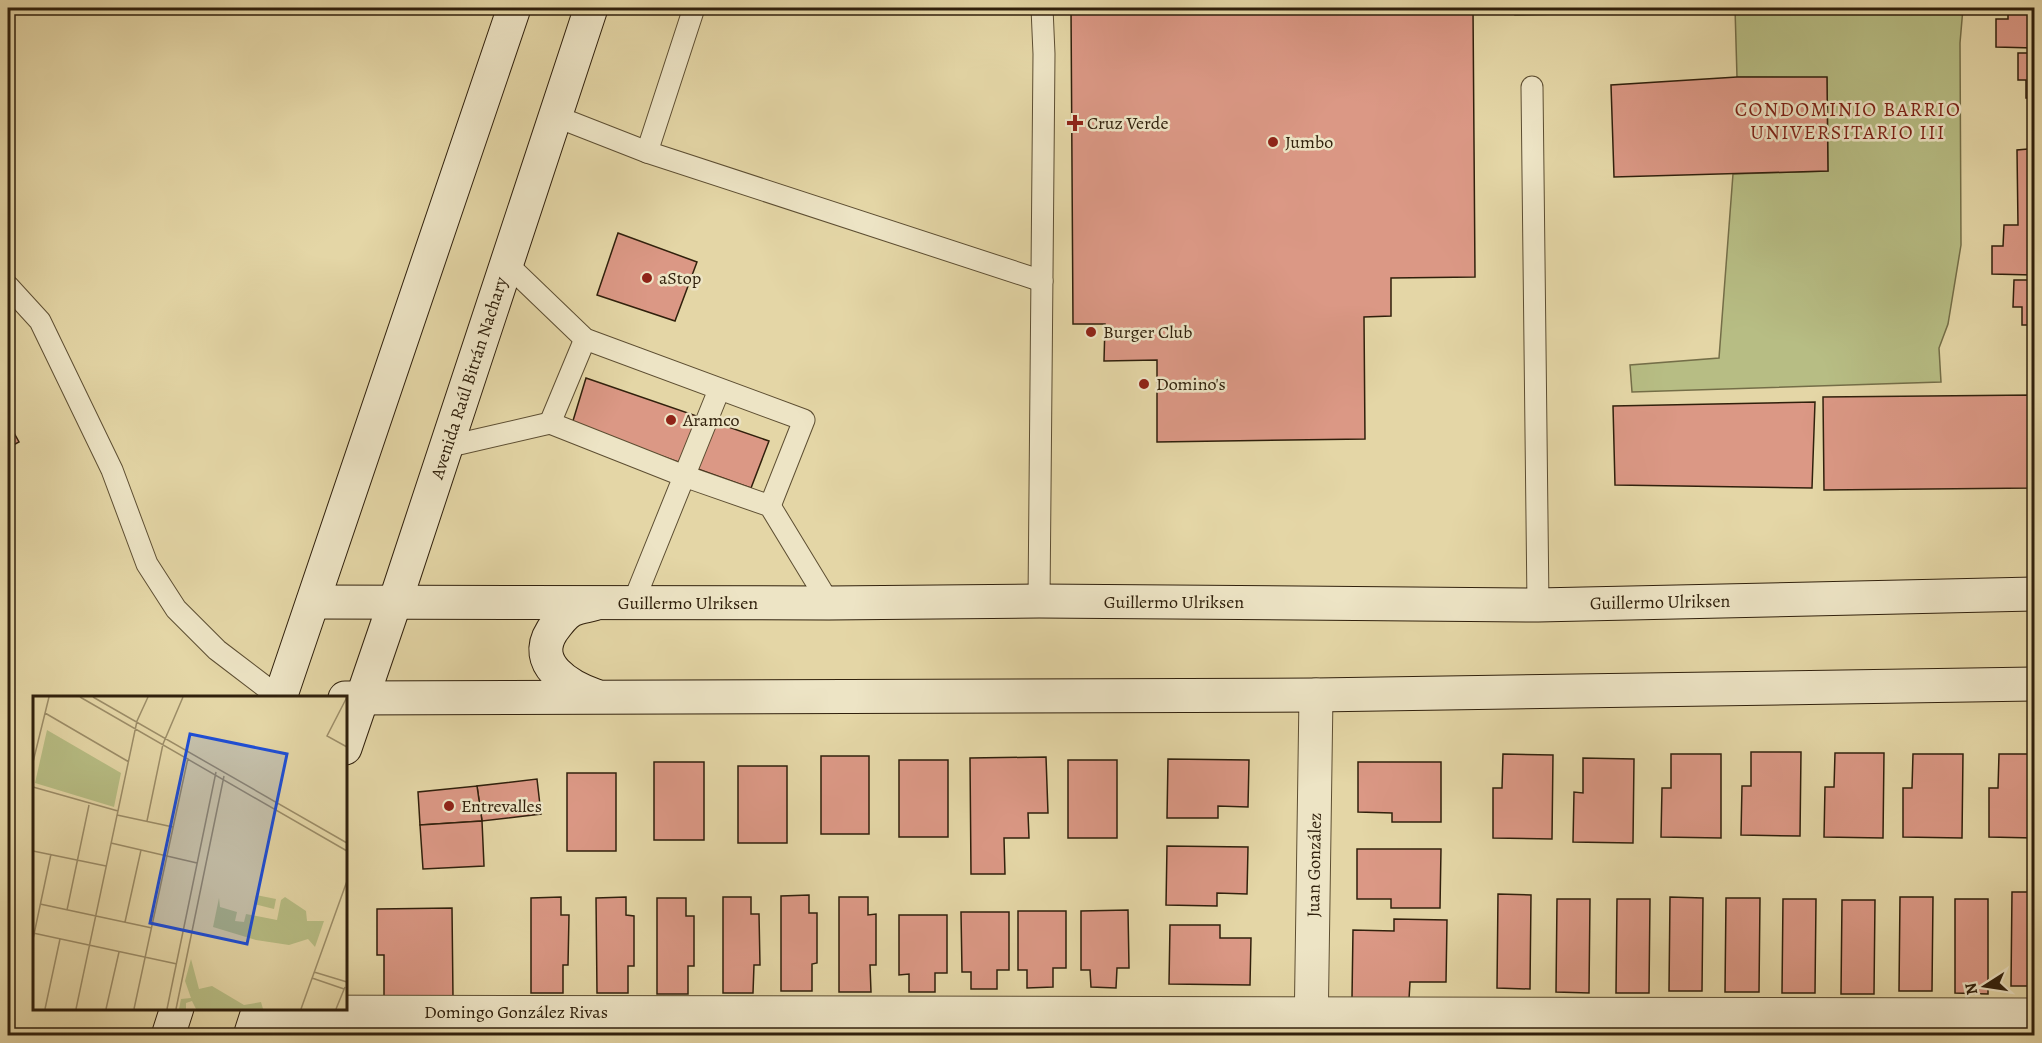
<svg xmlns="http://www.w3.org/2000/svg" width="2042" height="1043" font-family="Alegreya,serif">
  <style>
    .green { fill: #b7bd84; stroke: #746e48; stroke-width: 1.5 }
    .building { fill: #db9885; stroke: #30200c; stroke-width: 1.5 }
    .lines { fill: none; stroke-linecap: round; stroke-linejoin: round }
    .lane-casing { stroke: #5d4e32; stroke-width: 23 }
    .street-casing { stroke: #5d4e32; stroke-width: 35 }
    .secondary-casing { stroke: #30200c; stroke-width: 35 }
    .lane { stroke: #ede4c5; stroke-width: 21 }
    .street { stroke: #ede4c5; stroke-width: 33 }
    .secondary { stroke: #ede4c5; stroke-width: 33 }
    .poi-dot { fill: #8f2418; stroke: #ede4c5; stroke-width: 2 }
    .labels { text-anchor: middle; stroke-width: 5; stroke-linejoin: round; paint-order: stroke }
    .poi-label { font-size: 18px; fill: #30200c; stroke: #ede4c5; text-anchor: start }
    .street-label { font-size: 18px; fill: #30200c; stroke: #ede4c5 }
    .neighbourhood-label { font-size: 20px; letter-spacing: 1.5px; fill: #7a1f14; stroke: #ede4c5 }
    .inset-road { fill: none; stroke: #9c8d68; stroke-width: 1.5 }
    .view { fill: #1d4ed8; fill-opacity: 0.15; stroke: #1d4ed8; stroke-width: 3 }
    .inset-edge { fill: none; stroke: #30200c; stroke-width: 3 }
  </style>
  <rect width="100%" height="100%" fill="#e4d6a6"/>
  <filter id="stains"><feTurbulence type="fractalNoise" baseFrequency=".00333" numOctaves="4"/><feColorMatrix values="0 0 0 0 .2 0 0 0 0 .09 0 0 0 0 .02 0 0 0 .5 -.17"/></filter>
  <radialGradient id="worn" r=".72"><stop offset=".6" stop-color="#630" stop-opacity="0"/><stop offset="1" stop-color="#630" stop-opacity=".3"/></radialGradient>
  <g class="green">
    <path d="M1515 8H1615V13L1515 15Z"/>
    <path d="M1735 8H1963L1960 43 1961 245 1948 324 1939 348 1941 382 1632 392 1630 365 1719 358 1733 174 1828 171 1827 78 1737 77Z"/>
  </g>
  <g class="building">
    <path d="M1071 8H1473L1475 277 1391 278V316L1364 317 1365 439 1157 442V360L1104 361 1105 324H1073Z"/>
    <path d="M2008 8H2034V48L1996 47V19H2008Z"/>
    <path d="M2018 53H2034V98H2026V80H2018Z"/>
    <path d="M1737 77H1827L1828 171 1614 177 1611 85Z"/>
    <path d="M2028 149H2034V354H2030L2031 325H2022V307H2013L2014 280H2033V275L1992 274V246H2003L2004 225H2018L2017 150Z"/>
    <path d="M618 233 697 262 675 321 597 295Z"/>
    <path d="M586 378 769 441 751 488 572 424Z"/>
    <path d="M2034 395V488L1824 490 1823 397Z"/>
    <path d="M1815 402 1812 488 1615 485 1613 406Z"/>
    <path d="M8 422 19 442 8 448Z"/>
    <path d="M1751 752H1801L1800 836 1741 835 1742 786H1751Z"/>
    <path d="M1835 753H1884L1883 838 1824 837 1825 787H1834Z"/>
    <path d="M1503 754 1553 755 1552 839 1493 838V788H1502Z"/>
    <path d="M1671 754H1721V838L1661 837 1662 788H1671Z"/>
    <path d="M1913 754H1963L1962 838 1903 837V788H1912Z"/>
    <path d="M1999 754H2034V838L1989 837V788H1998Z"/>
    <rect x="821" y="756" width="48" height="78"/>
    <path d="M1046 757 1048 813H1028L1029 838H1004L1005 874H971L970 758Z"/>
    <path d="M1583 758 1634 759 1633 843 1573 842 1574 792 1583 793Z"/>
    <path d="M1168 759 1249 760 1248 807 1218 806V818H1167Z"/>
    <rect x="899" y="760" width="49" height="77"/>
    <rect x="1068" y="760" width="49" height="78"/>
    <rect x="654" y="762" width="50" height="78"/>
    <path d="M1358 762H1441V822H1392V813L1358 812Z"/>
    <rect x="738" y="766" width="49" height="77"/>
    <rect x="567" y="773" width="49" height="78"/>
    <path d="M537 779 541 814 482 821 477 786Z"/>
    <path d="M477 786 482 821 420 825 418 792Z"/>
    <path d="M482 821 484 866 423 869 420 825Z"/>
    <path d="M1167 846 1248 847 1247 894 1217 893V906L1166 905Z"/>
    <path d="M1357 849H1441L1440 908H1391V899H1357Z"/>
    <path d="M2012 892H2034V986H2011Z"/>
    <path d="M1498 894 1531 895 1530 989 1497 988Z"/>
    <path d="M809 895V913H817V963L812 964V991H781V896Z"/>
    <path d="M561 897V915H569L568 965H563V993H531V898Z"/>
    <path d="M626 897V915L634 916V966H628V993H597L596 898Z"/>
    <path d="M723 897H751V914H759L760 965H754L753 993H723Z"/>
    <path d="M839 897H868V915L876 914V965H870L871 992H839Z"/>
    <path d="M1670 897 1703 898 1702 991H1669Z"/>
    <path d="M1900 897H1933L1932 991H1899Z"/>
    <path d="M657 898H686V916H694V966H688V994H657Z"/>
    <path d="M1726 898H1760L1759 992H1725Z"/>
    <path d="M1557 899H1590L1589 993 1556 992Z"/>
    <path d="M1617 899H1650L1649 993H1616Z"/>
    <path d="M1783 899H1816L1815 993H1782Z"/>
    <path d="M1955 899H1988V994L1955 993Z"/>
    <path d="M1842 900H1875L1874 994H1841Z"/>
    <path d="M452 908 453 997H384V955H377V909Z"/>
    <path d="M1128 910 1129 968H1117L1116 988 1091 987 1090 970H1081V911Z"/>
    <path d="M1018 911H1066V968H1053V987L1027 988V970H1018Z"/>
    <path d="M961 912H1009V970H997V989H971V972H962Z"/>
    <path d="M899 915H947V973H935V992H909V974L899 975Z"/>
    <path d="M1394 919 1447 920 1446 982H1410L1409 999 1352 998 1353 930 1394 931Z"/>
    <path d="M1170 925H1220V938H1251L1250 985 1169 984Z"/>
  </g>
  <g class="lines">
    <g class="lane-casing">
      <g id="lane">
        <path d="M1532 87 1538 605"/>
        <path d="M555 116 647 152 1042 281"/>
        <path d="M647 152 694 8"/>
        <path d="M507 264 585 339 804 420 770 506"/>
        <path d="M8 286 40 321 112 470 147 564 176 609 217 650 280 698"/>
        <path d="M550 423 585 339"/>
        <path d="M446 447 550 423 684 476 770 506 829 603"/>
        <path d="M1039 601 1044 54 1042 8"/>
        <path d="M633 603 719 390"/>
      </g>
    </g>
    <g class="street-casing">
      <g id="street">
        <path d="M258 1012 2034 1015"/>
        <path d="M1311 1036 1316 695"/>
      </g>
    </g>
    <g class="secondary-casing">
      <g id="secondary">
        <path d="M313 602 829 603 1039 601 1538 605 2034 594"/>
        <path d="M594 604C587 606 578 607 572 610 564 614 557 624 552 631 531 664 568 686 596 696"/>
        <path d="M280 698 514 8"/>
        <path d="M345 698 1316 695 2034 684"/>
        <path d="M345 748 395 602 591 8"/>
        <path d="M168 1036 177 1008"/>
        <path d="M250 1036 259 1008"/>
      </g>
    </g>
    <use href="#lane" class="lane"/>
    <use href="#street" class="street"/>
    <use href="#secondary" class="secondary"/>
  </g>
  <g class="poi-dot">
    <path d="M1072 114h6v6h6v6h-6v6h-6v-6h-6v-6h6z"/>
    <circle cx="1273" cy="142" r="6"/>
    <circle cx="647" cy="278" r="6"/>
    <circle cx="1091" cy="332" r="6"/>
    <circle cx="1144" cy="384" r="6"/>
    <circle cx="671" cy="420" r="6"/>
    <circle cx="449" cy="806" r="6"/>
  </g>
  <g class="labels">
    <g class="poi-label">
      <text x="1087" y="129">Cruz Verde</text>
      <text x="1285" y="148">Jumbo</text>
      <text x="659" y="284">aStop</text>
      <text x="1103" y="338">Burger Club</text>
      <text x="1156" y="390">Domino's</text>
      <text x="683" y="426">Aramco</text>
      <text x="461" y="812">Entrevalles</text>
    </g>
    <g class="street-label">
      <text transform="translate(469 378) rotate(-72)" y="6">Avenida Raúl Bitrán Nachary</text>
      <text x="1174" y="608">Guillermo Ulriksen</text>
      <text transform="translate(1660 602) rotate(-1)" y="6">Guillermo Ulriksen</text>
      <text x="688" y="609">Guillermo Ulriksen</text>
      <text transform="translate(1314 865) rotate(-89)" y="6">Juan González</text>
      <text x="516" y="1018">Domingo González Rivas</text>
    </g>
    <g class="neighbourhood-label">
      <text x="1848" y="116">CONDOMINIO BARRIO<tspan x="1848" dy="23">UNIVERSITARIO III</tspan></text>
    </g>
  </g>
  <g transform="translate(33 696)">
    <rect width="314" height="314" fill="#e4d6a6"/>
    <path d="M14 34 88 77 81 111 2 87ZM223 199 243 203 241 213 221 208ZM252 201 273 215 274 225H291L282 251 275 243 256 249 223 244 180 231 186 202 187 211 204 216 202 225 211 226 213 218 244 224 248 204ZM158 263 166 293 179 290 211 309 228 306 230 313H163L159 305 153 307V313H146L148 303 158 302 152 285Z" fill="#b7bd84"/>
    <path class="inset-road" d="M47 1 314 155M60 1 314 147M314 1 294 40 314 51M12 17 96 66M0 66 16 1M0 91 85 115M84 119 140 131M114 125 130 48 150 1M78 147 164 167M0 155 73 170M7 208 119 232M34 214 56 109M92 226 108 154M0 237 144 268M0 243 18 158M281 276 314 286M279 282 311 293M12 313 27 243M43 313 104 25 115 1M73 313 86 256M101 313 155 62M134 313 183 76M143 313 191 80M268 313 314 185M303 313 312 291"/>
    <path class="view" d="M157 38 254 58 214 248 117 227Z"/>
    <rect width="314" height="314" class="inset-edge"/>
  </g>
  <rect width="2042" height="1043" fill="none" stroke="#e4d6a6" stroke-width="30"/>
  <rect x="9" y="9" width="2024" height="1025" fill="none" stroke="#30200c" stroke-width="3"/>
  <rect x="15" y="15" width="2012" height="1013" fill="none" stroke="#30200c" stroke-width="1.5"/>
  <g transform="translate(1985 986) rotate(258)" stroke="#ede4c5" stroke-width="4.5" paint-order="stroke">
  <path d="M0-4.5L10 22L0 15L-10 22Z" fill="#30200c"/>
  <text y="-9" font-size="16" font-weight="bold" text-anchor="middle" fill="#30200c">N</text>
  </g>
  <rect width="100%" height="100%" filter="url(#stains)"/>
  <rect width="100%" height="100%" fill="url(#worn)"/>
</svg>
